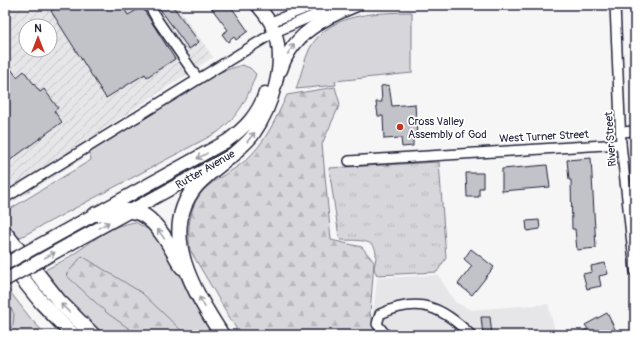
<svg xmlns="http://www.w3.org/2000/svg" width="640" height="340" font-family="Pangolin,sans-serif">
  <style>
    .built { fill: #e6e6e9 }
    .industrial { fill: url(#industrial-furrows); fill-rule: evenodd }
    .grass { fill: #d7d7db; stroke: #7c7c8b }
    .forest { fill: url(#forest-firs); stroke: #7c7c8b }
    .park { fill: url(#park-tufts); stroke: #7c7c8b }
    .building { fill: #c2c2c9; stroke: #22223b }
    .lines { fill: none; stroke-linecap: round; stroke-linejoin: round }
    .minor-casing { stroke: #22223b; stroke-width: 12 }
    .major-casing { stroke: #22223b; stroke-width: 15 }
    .highway-casing { stroke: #22223b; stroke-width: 17 }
    .minor { stroke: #fff; stroke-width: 9 }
    .major { stroke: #fff; stroke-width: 12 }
    .highway { stroke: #fff; stroke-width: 14 }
    .major-bridge-casing { stroke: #22223b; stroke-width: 15; stroke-linecap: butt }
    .major-bridge { stroke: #fff; stroke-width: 12 }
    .oneway { stroke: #9c9ca7 }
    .poi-dot { fill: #c8321e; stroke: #fff; stroke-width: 1.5 }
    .labels { text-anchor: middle; stroke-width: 3.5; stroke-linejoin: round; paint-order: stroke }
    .poi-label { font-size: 11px; fill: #22223b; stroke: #fff; text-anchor: start }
    .street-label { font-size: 11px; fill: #22223b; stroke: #fff }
  </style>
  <defs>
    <pattern id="industrial-furrows" width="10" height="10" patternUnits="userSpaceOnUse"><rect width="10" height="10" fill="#e6e6e9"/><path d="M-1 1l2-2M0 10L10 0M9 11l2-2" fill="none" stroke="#c5c5c9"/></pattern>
    <pattern id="forest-firs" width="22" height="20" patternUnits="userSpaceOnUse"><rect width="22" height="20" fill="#d7d7db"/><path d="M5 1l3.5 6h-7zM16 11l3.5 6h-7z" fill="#b8b8bd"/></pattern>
    <pattern id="park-tufts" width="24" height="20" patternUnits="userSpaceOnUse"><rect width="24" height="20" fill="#d7d7db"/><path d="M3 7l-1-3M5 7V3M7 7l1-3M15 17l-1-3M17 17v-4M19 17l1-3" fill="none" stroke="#b8b8bd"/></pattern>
  </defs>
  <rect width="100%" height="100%" fill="#f6f6f7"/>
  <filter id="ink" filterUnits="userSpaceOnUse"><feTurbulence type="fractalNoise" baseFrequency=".025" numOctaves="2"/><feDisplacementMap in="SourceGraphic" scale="8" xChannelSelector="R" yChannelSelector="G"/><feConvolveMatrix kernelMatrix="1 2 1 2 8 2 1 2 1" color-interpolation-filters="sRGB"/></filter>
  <g filter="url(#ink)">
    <path class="built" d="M438 275 455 302 471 310 548 304 556 335H380L373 315 377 278Z"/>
    <path class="industrial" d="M5 5H176L213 57 83 143 82 159 5 207ZM26 26H50V50H26Z"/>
    <g class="grass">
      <path d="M412 12V73L335 81 336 85 296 89C301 76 304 60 310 48 330 12 376 13 412 12Z"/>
      <path d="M242 65 250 68 256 74C246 101 241 113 218 132L17 239 5 221V212L91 160 90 152 220 72Z"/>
      <path d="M135 222 149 230 179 269 181 278 191 300 214 335H99L72 307 43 271C55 265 67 259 78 251 99 237 109 226 135 222Z"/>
      <path d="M7 288 31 319 46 335H5V289Z"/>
    </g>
    <g class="forest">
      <path d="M335 87 340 104 322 144 331 240 362 247 374 262 370 314 378 335H240L190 250C187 228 189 203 207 187 218 177 233 171 245 161 266 142 275 120 287 95Z"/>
      <path d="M82 256 142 293 186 335H138L107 313 66 275Z"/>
      <path d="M5 298 14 314 13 326 5 331Z"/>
    </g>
    <path class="park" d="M439 162 446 258 437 272 377 275 374 269C374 264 377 258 376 253 375 237 351 241 341 240L339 237 329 168Z"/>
    <g class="building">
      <path d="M60 5H122L128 15 142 7 175 59 147 77 145 74 106 98 51 11Z"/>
      <path d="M157 5H172L199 42 189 49Z"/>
      <path d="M209 5H230L248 31 236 40 234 37 228 42 222 34 228 30Z"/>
      <path d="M5 61 17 77 24 71 40 92 44 89 58 108 54 111 62 122 5 164Z"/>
      <path d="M389 85 392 106 415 104 417 137H413V146L402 147 401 138 384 139 383 116H378L376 102H382L381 86Z"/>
      <path d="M591 158 596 248 577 250 575 229H572L571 180H569L567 160Z"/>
      <path d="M547 165 550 187 502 191V169Z"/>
      <path d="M466 173H483V188H479V197H467Z"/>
      <path d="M539 220 540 229 527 231 526 221Z"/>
      <path d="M471 249 494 267 472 295 458 284 472 266 464 259Z"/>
      <path d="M605 263 608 274 599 276 601 286 587 289 583 274 592 272 591 266Z"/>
      <path d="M607 313 618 335H575L588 329 585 325Z"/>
      <path d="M481 317H490L492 335H483Z"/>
    </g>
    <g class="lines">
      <g class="minor-casing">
        <g id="minor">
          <path d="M149 5 158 21 198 79"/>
          <path d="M615 5 621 144 635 271"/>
          <path d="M270 27 271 22 314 5"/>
          <path d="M621 132 635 131"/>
          <path d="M349 161 621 144"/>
          <path d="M5 198 275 32 315 15 344 7"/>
          <path d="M386 335 377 324 380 314C420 296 442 307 471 335"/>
        </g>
      </g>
      <g class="major-casing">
        <g id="major">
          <path d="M281 70C292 34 324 18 357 5"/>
          <path d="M63 232 227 141C245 128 258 114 265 93"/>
          <path d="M70 244 234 154C240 148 248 142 253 135 272 108 287 62 274 30 270 20 264 13 257 5"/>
        </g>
      </g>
      <g class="highway-casing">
        <g id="highway">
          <path d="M96 214C111 212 132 207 145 216 161 227 172 250 182 267"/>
          <path d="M5 233 59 301 93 335"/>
          <path d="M5 257 42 303 73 335"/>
          <path d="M222 335C195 293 157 233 196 186 207 174 221 164 234 154"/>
        </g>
      </g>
      <use href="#minor" class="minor"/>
      <use href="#major" class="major"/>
      <use href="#highway" class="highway"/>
      <g class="major-bridge-casing">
        <g id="major-bridge">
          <path d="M5 264 63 232"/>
          <path d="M5 280 70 244"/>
        </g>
      </g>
      <use href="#major-bridge" class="major-bridge"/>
    </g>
    <defs><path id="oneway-shaft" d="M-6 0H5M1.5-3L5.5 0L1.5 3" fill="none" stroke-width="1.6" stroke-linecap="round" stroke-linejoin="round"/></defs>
    <g class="oneway">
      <use href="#oneway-shaft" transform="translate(291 49) rotate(-56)"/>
      <use href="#oneway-shaft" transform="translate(251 137) rotate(-51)"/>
      <use href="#oneway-shaft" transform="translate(202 156) rotate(151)"/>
      <use href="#oneway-shaft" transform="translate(104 225) rotate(-29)"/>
      <use href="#oneway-shaft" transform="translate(161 234) rotate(-125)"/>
      <use href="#oneway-shaft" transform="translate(50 255) rotate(-28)"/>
      <use href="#oneway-shaft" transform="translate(202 302) rotate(-120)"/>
      <use href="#oneway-shaft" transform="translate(65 308) rotate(-135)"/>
    </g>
  </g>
  <circle class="poi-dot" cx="400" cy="127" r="4"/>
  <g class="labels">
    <g class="poi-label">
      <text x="408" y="125">Cross Valley<tspan x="408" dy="13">Assembly of God</tspan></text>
    </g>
    <g class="street-label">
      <text transform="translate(544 136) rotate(-3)" y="4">West Turner Street</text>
      <text transform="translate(610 139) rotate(-94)" y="4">River Street</text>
      <text transform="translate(205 169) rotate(-30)" y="4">Rutter Avenue</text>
    </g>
  </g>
  <rect width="640" height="340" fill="none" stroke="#fff" stroke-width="20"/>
  <rect x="10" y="10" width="620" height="320" fill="none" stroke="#22223b" stroke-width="1.5" filter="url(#ink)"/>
  <g transform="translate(38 38)"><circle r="19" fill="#ffffff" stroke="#a7a7b1"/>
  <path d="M0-3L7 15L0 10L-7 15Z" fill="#c8321e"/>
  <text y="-6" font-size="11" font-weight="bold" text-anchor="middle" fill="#22223b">N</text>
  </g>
</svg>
